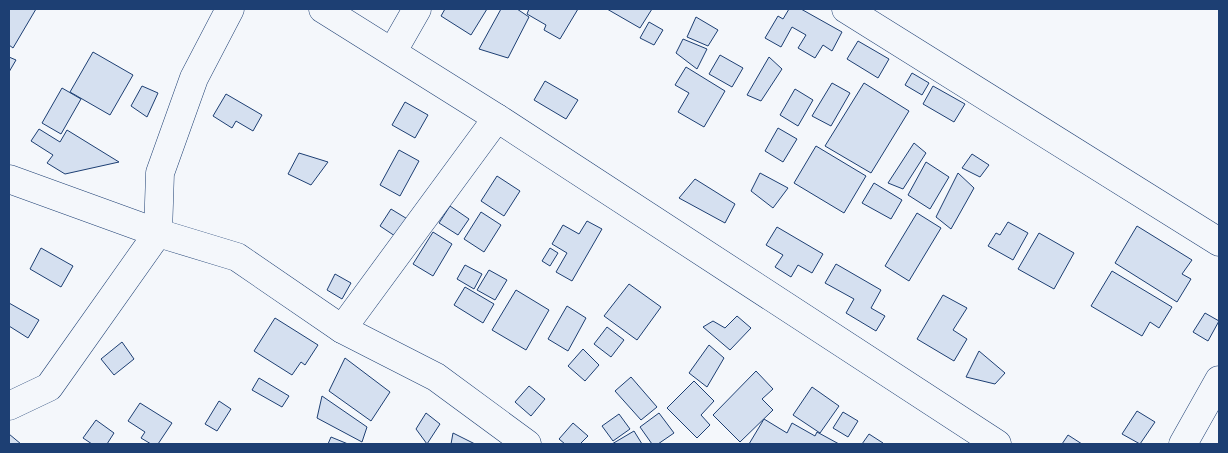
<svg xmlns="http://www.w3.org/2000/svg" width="1228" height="453" font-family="Roboto,sans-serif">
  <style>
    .building { fill: #d5e0f0; stroke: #1d3f73 }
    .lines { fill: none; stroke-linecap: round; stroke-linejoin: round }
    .minor-casing { stroke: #1d3f73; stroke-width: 29 }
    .minor { stroke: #f4f7fb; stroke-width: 28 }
  </style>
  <rect width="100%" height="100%" fill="#f4f7fb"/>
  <g class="building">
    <path d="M9 9H36L13 48 9 45Z"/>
    <path d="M445 9H487L471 35 441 16Z"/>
    <path d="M501 9H517L529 17 508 58 479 49Z"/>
    <path d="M529 9H578L560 39 544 30 546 25 527 14Z"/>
    <path d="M607 9H652L640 28Z"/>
    <path d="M789 9H801L842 32 832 51 823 45 815 58 798 48 806 35 792 27 781 47 765 38 778 16 783 19Z"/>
    <path d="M696 17 718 30 708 46 687 37Z"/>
    <path d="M649 22 663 30 654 45 640 38Z"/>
    <path d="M683 39 707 49 697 69 676 53Z"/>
    <path d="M858 41 889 59 878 78 847 59Z"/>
    <path d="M93 52 133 75 110 115 70 92Z"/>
    <path d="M720 55 743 68 732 87 709 74Z"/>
    <path d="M9 57 16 60 9 72Z"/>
    <path d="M769 57 782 69 761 101 747 95Z"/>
    <path d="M686 67 725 91 704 127 678 112 689 93 675 85Z"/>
    <path d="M912 73 929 83 922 95 905 85Z"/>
    <path d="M545 81 578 100 566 119 534 100Z"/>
    <path d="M832 83 850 93 831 126 812 116Z"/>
    <path d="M864 83 909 111 871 173 825 146Z"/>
    <path d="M142 86 158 93 147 117 131 106Z"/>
    <path d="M933 86 965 104 954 122 923 104Z"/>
    <path d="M62 88 81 99 61 134 42 123Z"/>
    <path d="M795 89 813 100 798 126 780 115Z"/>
    <path d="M226 94 262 115 253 131 236 121 232 128 213 116Z"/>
    <path d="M405 102 428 115 415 138 392 125Z"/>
    <path d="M778 128 797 139 783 162 765 151Z"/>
    <path d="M39 129 60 142 67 130 119 162 65 174 47 163 53 155 31 141Z"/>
    <path d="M914 143 926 153 903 189 888 183Z"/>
    <path d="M816 146 866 176 844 213 794 183Z"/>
    <path d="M399 150 419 161 400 196 380 185Z"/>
    <path d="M299 153 328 162 311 185 288 174Z"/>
    <path d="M972 154 989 165 980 177 962 168Z"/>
    <path d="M926 162 949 177 930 209 908 195Z"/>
    <path d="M760 173 788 188 773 208 751 191Z"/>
    <path d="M958 173 974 188 951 229 936 217Z"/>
    <path d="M497 176 520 191 504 216 481 201Z"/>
    <path d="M695 179 735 204 725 223 679 198Z"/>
    <path d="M874 183 902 200 891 219 862 203Z"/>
    <path d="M450 206 469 219 458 235 439 223Z"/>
    <path d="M391 209 409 220 398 238 380 226Z"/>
    <path d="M481 212 501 225 484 252 464 239Z"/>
    <path d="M917 213 941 228 909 281 885 266Z"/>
    <path d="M587 221 602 229 572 281 556 272 567 253 552 244 563 225 579 234Z"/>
    <path d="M1008 222 1028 233 1013 260 988 246 996 233 1000 235Z"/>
    <path d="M1137 226 1192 260 1182 274 1191 279 1177 302 1115 263Z"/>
    <path d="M777 227 823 254 812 273 798 265 791 277 775 267 783 255 766 245Z"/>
    <path d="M433 232 452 244 433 276 413 264Z"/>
    <path d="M1039 233 1074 253 1054 289 1018 269Z"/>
    <path d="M41 248 73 266 61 287 30 269Z"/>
    <path d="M550 248 558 253 550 266 542 261Z"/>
    <path d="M836 264 881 290 871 308 885 316 876 331 846 313 854 299 825 283Z"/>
    <path d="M465 265 482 274 474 289 457 279Z"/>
    <path d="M489 270 507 280 495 300 477 290Z"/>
    <path d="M1112 271 1172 307 1159 328 1150 322 1142 336 1091 306Z"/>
    <path d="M335 274 351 283 342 299 327 290Z"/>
    <path d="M629 284 661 307 637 340 604 316Z"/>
    <path d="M465 287 494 304 483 323 454 305Z"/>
    <path d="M516 290 549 310 526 350 492 330Z"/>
    <path d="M943 295 967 308 953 330 967 339 954 361 917 339Z"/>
    <path d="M9 303 39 320 28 338 9 326Z"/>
    <path d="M567 306 586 318 568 351 548 339Z"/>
    <path d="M1205 313 1219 321 1208 341 1193 332Z"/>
    <path d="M737 316 751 328 730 350 703 327 713 321 725 328Z"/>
    <path d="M275 318 318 345 305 365 301 362 292 375 254 351Z"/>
    <path d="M607 327 624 340 611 357 594 344Z"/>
    <path d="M122 342 134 359 114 375 101 359Z"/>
    <path d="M709 345 724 358 707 387 689 373Z"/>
    <path d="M583 349 599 365 585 381 568 366Z"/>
    <path d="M979 351 1005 373 995 384 966 377Z"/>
    <path d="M345 358 390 392 371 421 329 391Z"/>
    <path d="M756 371 773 389 762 399 773 410 740 442 713 415Z"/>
    <path d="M631 377 657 407 641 420 615 391Z"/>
    <path d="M259 378 289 396 282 407 252 390Z"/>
    <path d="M694 381 714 401 701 415 710 425 697 438 667 408Z"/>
    <path d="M529 386 545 399 531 416 515 402Z"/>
    <path d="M812 387 839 406 820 433 793 415Z"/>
    <path d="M322 396 367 427 362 442 317 418Z"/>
    <path d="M219 401 231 409 217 431 205 424Z"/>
    <path d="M140 403 172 423 158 444H151L141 438 145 432 128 421Z"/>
    <path d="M1137 411 1155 422 1140 444 1122 434Z"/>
    <path d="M843 412 858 421 848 437 833 428Z"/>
    <path d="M426 413 440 424 427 444 416 429Z"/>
    <path d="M659 413 674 433 658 444H652L640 427Z"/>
    <path d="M619 414 630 429 613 441 602 426Z"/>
    <path d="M764 419 787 433 792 423 815 436 817 432 839 444H749Z"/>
    <path d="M96 420 114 433 107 444H92L83 438Z"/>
    <path d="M573 423 588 436 580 444H565L559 439Z"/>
    <path d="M634 431 642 444H612Z"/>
    <path d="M453 433 475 444H451Z"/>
    <path d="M9 434 21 444H9Z"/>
    <path d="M869 434 883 443 882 444H862Z"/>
    <path d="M1068 435 1082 444H1062Z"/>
    <path d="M331 437 348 444H328Z"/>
  </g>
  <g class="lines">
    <g class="minor-casing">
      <g id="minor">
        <path d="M323 9 497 118 997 444"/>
        <path d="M846 9 1219 242"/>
        <path d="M393 51 417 9"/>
        <path d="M9 179 158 233 237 257 342 329 436 377 527 444"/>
        <path d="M342 329 497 118"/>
        <path d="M9 406 49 387 158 233 160 173 194 78 230 9"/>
        <path d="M1183 444 1219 380"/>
      </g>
    </g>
    <use href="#minor" class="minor"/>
  </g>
  <rect width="1228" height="453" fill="none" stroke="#1d3f73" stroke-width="20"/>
</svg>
